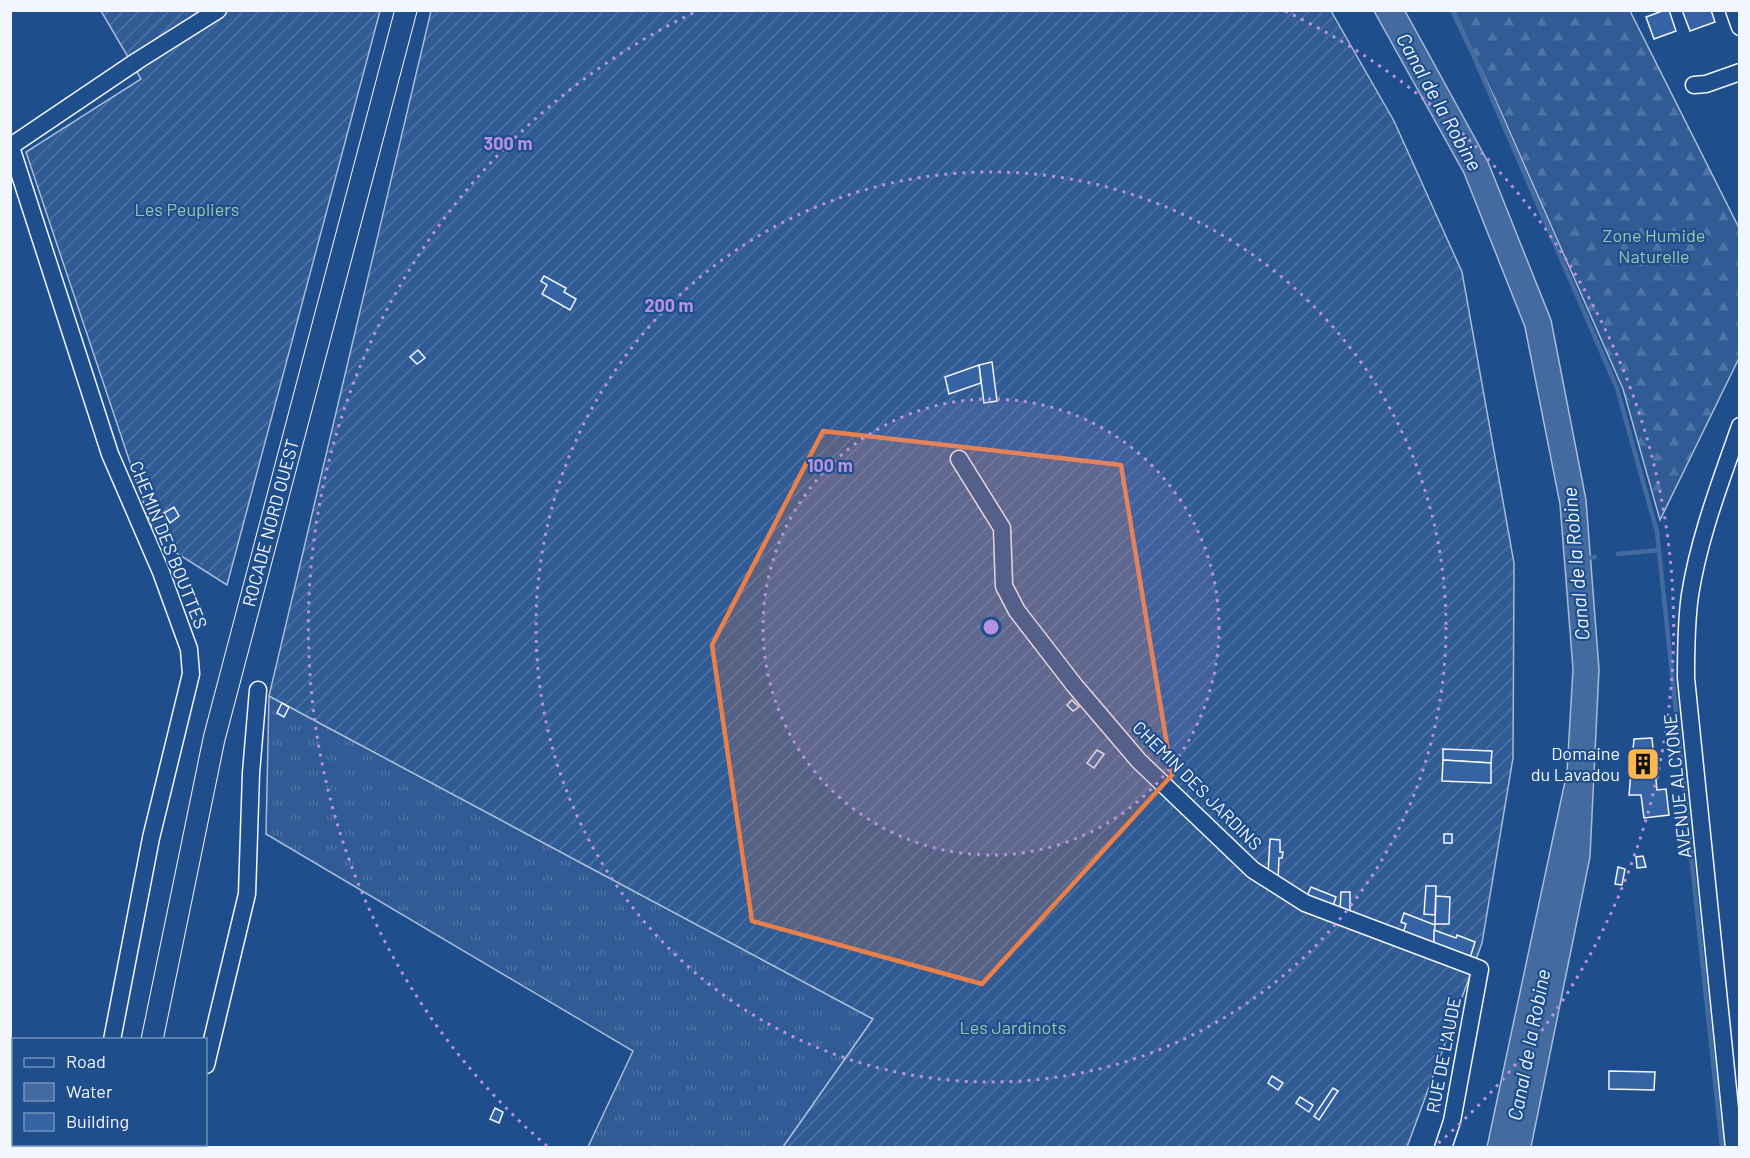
<svg xmlns="http://www.w3.org/2000/svg" width="1750" height="1158" font-family="Barlow,sans-serif">
  <style>
    .grass { fill: url(#grass-tufts); stroke: #a8bbd7; stroke-width: 1.5 }
    .forest { fill: url(#forest-firs); stroke: #a8bbd7; stroke-width: 1.5 }
    .garden { fill: url(#garden-furrows); stroke: #a8bbd7; stroke-width: 1.5 }
    .water { fill: #446ba0; stroke: #a8bbd7; stroke-width: 1.5 }
    .lines { fill: none; stroke-linecap: round; stroke-linejoin: round }
    .stream { stroke: #446ba0; stroke-width: 4.5 }
    .building { fill: #3563a3; stroke: #f2f6ff; stroke-width: 1.5 }
    .minor-casing { stroke: #f2f6ff; stroke-width: 19 }
    .major-casing { stroke: #f2f6ff; stroke-width: 23 }
    .minor { stroke: #1f4e8c; stroke-width: 16 }
    .major { stroke: #1f4e8c; stroke-width: 21 }
    .marked { fill: #ea8049; fill-opacity: 0.2; stroke: #ea8049; stroke-width: 4.5; stroke-linejoin: round }
    .ring { fill: none; stroke: #b691df; stroke-width: 3; stroke-dasharray: 3 6 }
    .labels { text-anchor: middle; stroke-width: 4.5; stroke-linejoin: round; paint-order: stroke }
    .park-label { font-size: 18px; fill: #97c8a6; stroke: #1f4e8c }
    .street-label { font-size: 18px; fill: #f2f6ff; stroke: #1f4e8c }
    .poi-label { font-size: 18px; fill: #f2f6ff; stroke: #1f4e8c; text-anchor: end }
    .water-label { font-size: 20px; font-style: italic; fill: #f2f6ff; stroke: #1f4e8c }
    .centre { fill: #b691df; stroke: #1f4e8c; stroke-width: 3 }
    .ring-label { font-size: 18px; text-anchor: middle; font-weight: bold; fill: #b691df; stroke: #1f4e8c; stroke-width: 4.5; stroke-linejoin: round; paint-order: stroke }
  </style>
  <defs>
    <pattern id="grass-tufts" width="24" height="20" patternUnits="userSpaceOnUse" patternTransform="scale(1.5)"><rect width="24" height="20" fill="#305b95"/><path d="M3 7l-1-3M5 7V3M7 7l1-3M15 17l-1-3M17 17v-4M19 17l1-3" fill="none" stroke="#4e73a5"/></pattern>
    <pattern id="forest-firs" width="22" height="20" patternUnits="userSpaceOnUse" patternTransform="scale(1.5)"><rect width="22" height="20" fill="#305b95"/><path d="M5 1l3.5 6h-7zM16 11l3.5 6h-7z" fill="#4e73a5"/></pattern>
    <pattern id="garden-furrows" width="10" height="10" patternUnits="userSpaceOnUse" patternTransform="scale(1.5)"><rect width="10" height="10" fill="#305b95"/><path d="M-1 1l2-2M0 10L10 0M9 11l2-2" fill="none" stroke="#4e73a5"/></pattern>
  </defs>
  <rect width="100%" height="100%" fill="#1f4e8c"/>
  <path class="grass" d="M269 696 873 1019 783 1147H588L633 1051 266 834Z"/>
  <path class="forest" d="M1454 11H1630L1739 228V358L1660 520 1623 389 1501 112Z"/>
  <g class="garden">
    <path d="M101 11H380L227 585 156 540 26 152 141 79Z"/>
    <path d="M431 11H1331L1394 121 1462 272 1514 563 1513 758 1482 943 1407 1147H783L873 1019 269 696Z"/>
  </g>
  <path class="water" d="M1374 11H1405L1488 162 1551 320 1586 500 1599 669 1590 857 1531 1147H1487L1567 772 1573 669 1560 504 1525 327 1464 173Z"/>
  <g class="lines">
    <g class="stream">
      <path d="M1452 10 1475 59 1617 388 1657 532 1722 1148"/>
      <path d="M1618 554 1659 550"/>
      <path d="M1585 558 1595 557"/>
    </g>
  </g>
  <g class="building">
    <path d="M1665 10H1669L1676 31 1654 39 1646 17Z"/>
    <path d="M1682 10H1711L1715 22 1690 31Z"/>
    <path d="M544 276 566 288 564 292 576 299 570 310 542 294 547 285 541 281Z"/>
    <path d="M418 350 425 358 417 364 410 357Z"/>
    <path d="M992 362 997 401 984 403 979 365Z"/>
    <path d="M979 365 981 383 949 394 945 377Z"/>
    <path d="M174 507 179 516 170 523 164 513Z"/>
    <path d="M1072 700 1079 707 1073 711 1067 705Z"/>
    <path d="M282 703 289 707 284 717 277 713Z"/>
    <path d="M1652 738 1657 790 1666 789 1669 815 1644 818 1641 795H1629L1634 739Z"/>
    <path d="M1443 749 1492 751 1491 763 1443 760Z"/>
    <path d="M1097 750 1104 754 1094 768 1087 763Z"/>
    <path d="M1443 760 1491 763V783L1442 781Z"/>
    <rect x="1444" y="834" width="8" height="9"/>
    <path d="M1270 839 1280 840V852H1283L1282 858H1279L1278 880 1268 874Z"/>
    <path d="M1643 856 1646 867 1637 868 1636 857Z"/>
    <path d="M1618 867 1625 869 1622 885 1615 884Z"/>
    <path d="M1426 886H1436L1435 915 1424 914Z"/>
    <path d="M1311 887 1336 897 1332 909 1306 898Z"/>
    <path d="M1341 892H1350V913L1340 910Z"/>
    <path d="M1436 896 1450 897 1449 924H1435Z"/>
    <path d="M1404 913 1435 925 1434 944 1403 933 1406 924 1401 922Z"/>
    <path d="M1434 930 1456 938 1457 935 1475 942 1470 958 1434 944Z"/>
    <path d="M1609 1071 1655 1072 1654 1090 1609 1089Z"/>
    <path d="M1272 1076 1283 1083 1278 1090 1268 1083Z"/>
    <path d="M1333 1088 1338 1091 1319 1120 1314 1116Z"/>
    <path d="M1300 1097 1313 1105 1309 1112 1296 1103Z"/>
    <path d="M495 1108 503 1112 499 1123 490 1119Z"/>
  </g>
  <g class="lines">
    <g class="minor-casing">
      <g id="minor">
        <path d="M1734 10 1740 27"/>
        <path d="M1694 85 1706 84 1740 72"/>
        <path d="M10 144 110 454 161 572 189 649 191 674 151 838 112 1040"/>
        <path d="M11 146 137 61 218 10"/>
        <path d="M959 459 1002 528 1004 586 1017 611 1075 686 1139 761 1253 870 1305 903 1480 969 1452 1121 1443 1148"/>
        <path d="M206 1065 247 894 251 773 258 690"/>
        <path d="M92 1148V1144"/>
        <path d="M185 1148 186 1144"/>
        <path d="M1734 1148 1686 678C1686 650 1686 622 1690 595 1699 537 1721 481 1740 426"/>
      </g>
    </g>
    <g class="major-casing">
      <g id="major">
        <path d="M152 1040 214 739 406 10"/>
        <path d="M132 1148V1144"/>
      </g>
    </g>
    <use href="#minor" class="minor"/>
    <use href="#major" class="major"/>
  </g>
  <path class="marked" d="M823 431 1121 465 1172 775 982 984 752 921 712 645Z"/>
  <circle cx="991" cy="627" r="228" fill="#b691df" fill-opacity=".12"/>
  <g class="ring">
    <circle cx="991" cy="627" r="228"/>
    <circle cx="991" cy="627" r="455"/>
    <path d="M547 1146A683 683 0 0 1 697 11M1285 11A683 683 0 0 1 1435 1146"/>
  </g>
  <defs>
    <g id="building-square" transform="scale(1.725)"><rect x="-9" y="-9" width="18" height="18" rx="4" fill="#ffb74d" stroke="#1f4e8c"/><path d="M-4-6H4V6H1V3H-1V6H-4ZM-2.5-4.3h1.7v1.8h-1.7ZM.8-4.3h1.7v1.8H.8ZM-2.5-1h1.7V.8h-1.7ZM.8-1h1.7V.8H.8Z" fill="#111"/></g>
  </defs>
  <g fill-rule="evenodd">
    <use href="#building-square" x="1643" y="764"/>
  </g>
  <g class="labels">
    <g class="park-label">
      <text x="187" y="216">Les Peupliers</text>
      <text x="1654" y="242">Zone Humide<tspan x="1654" dy="21">Naturelle</tspan></text>
      <text x="1013" y="1034">Les Jardinots</text>
    </g>
    <g class="street-label">
      <text transform="translate(271 523) rotate(-75)" y="6">ROCADE NORD OUEST</text>
      <text transform="translate(168 545) rotate(68)" y="6">CHEMIN DES BOUTTES</text>
      <text transform="translate(1197 786) rotate(45)" y="6">CHEMIN DES JARDINS</text>
      <text transform="translate(1678 786) rotate(-96)" y="6">AVENUE ALCYONE</text>
      <text transform="translate(1444 1055) rotate(-79)" y="6">RUE DE L'AUDE</text>
    </g>
    <g class="poi-label">
      <text x="1620" y="760">Domaine<tspan x="1620" dy="21">du Lavadou</tspan></text>
    </g>
    <g class="water-label">
      <text transform="translate(1439 102) rotate(61)" y="7">Canal de la Robine</text>
      <text transform="translate(1576 564) rotate(-95)" y="7">Canal de la Robine</text>
      <text transform="translate(1529 1045) rotate(-79)" y="7">Canal de la Robine</text>
    </g>
  </g>
  <circle cx="991" cy="627" r="9" class="centre"/>
  <g class="ring-label">
    <text x="508" y="150">300 m</text>
    <text x="669" y="312">200 m</text>
    <text x="830" y="472">100 m</text>
  </g>
  <rect width="1750" height="1158" fill="none" stroke="#f2f6ff" stroke-width="24"/>
  <rect x="12" y="1038" width="195" height="108" fill="#1f4e8c" stroke="#7391ba" stroke-width="1.5"/>
  <rect x="24" y="1058" width="30" height="9" fill="#1f4e8c" stroke="#7391ba" stroke-width="1.5"/>
  <text x="66" y="1068" font-size="18" fill="#f2f6ff">Road</text>
  <rect x="24" y="1083" width="30" height="18" fill="#446ba0" stroke="#7391ba" stroke-width="1.5"/>
  <text x="66" y="1098" font-size="18" fill="#f2f6ff">Water</text>
  <rect x="24" y="1113" width="30" height="18" fill="#3563a3" stroke="#7391ba" stroke-width="1.5"/>
  <text x="66" y="1128" font-size="18" fill="#f2f6ff">Building</text>
</svg>
